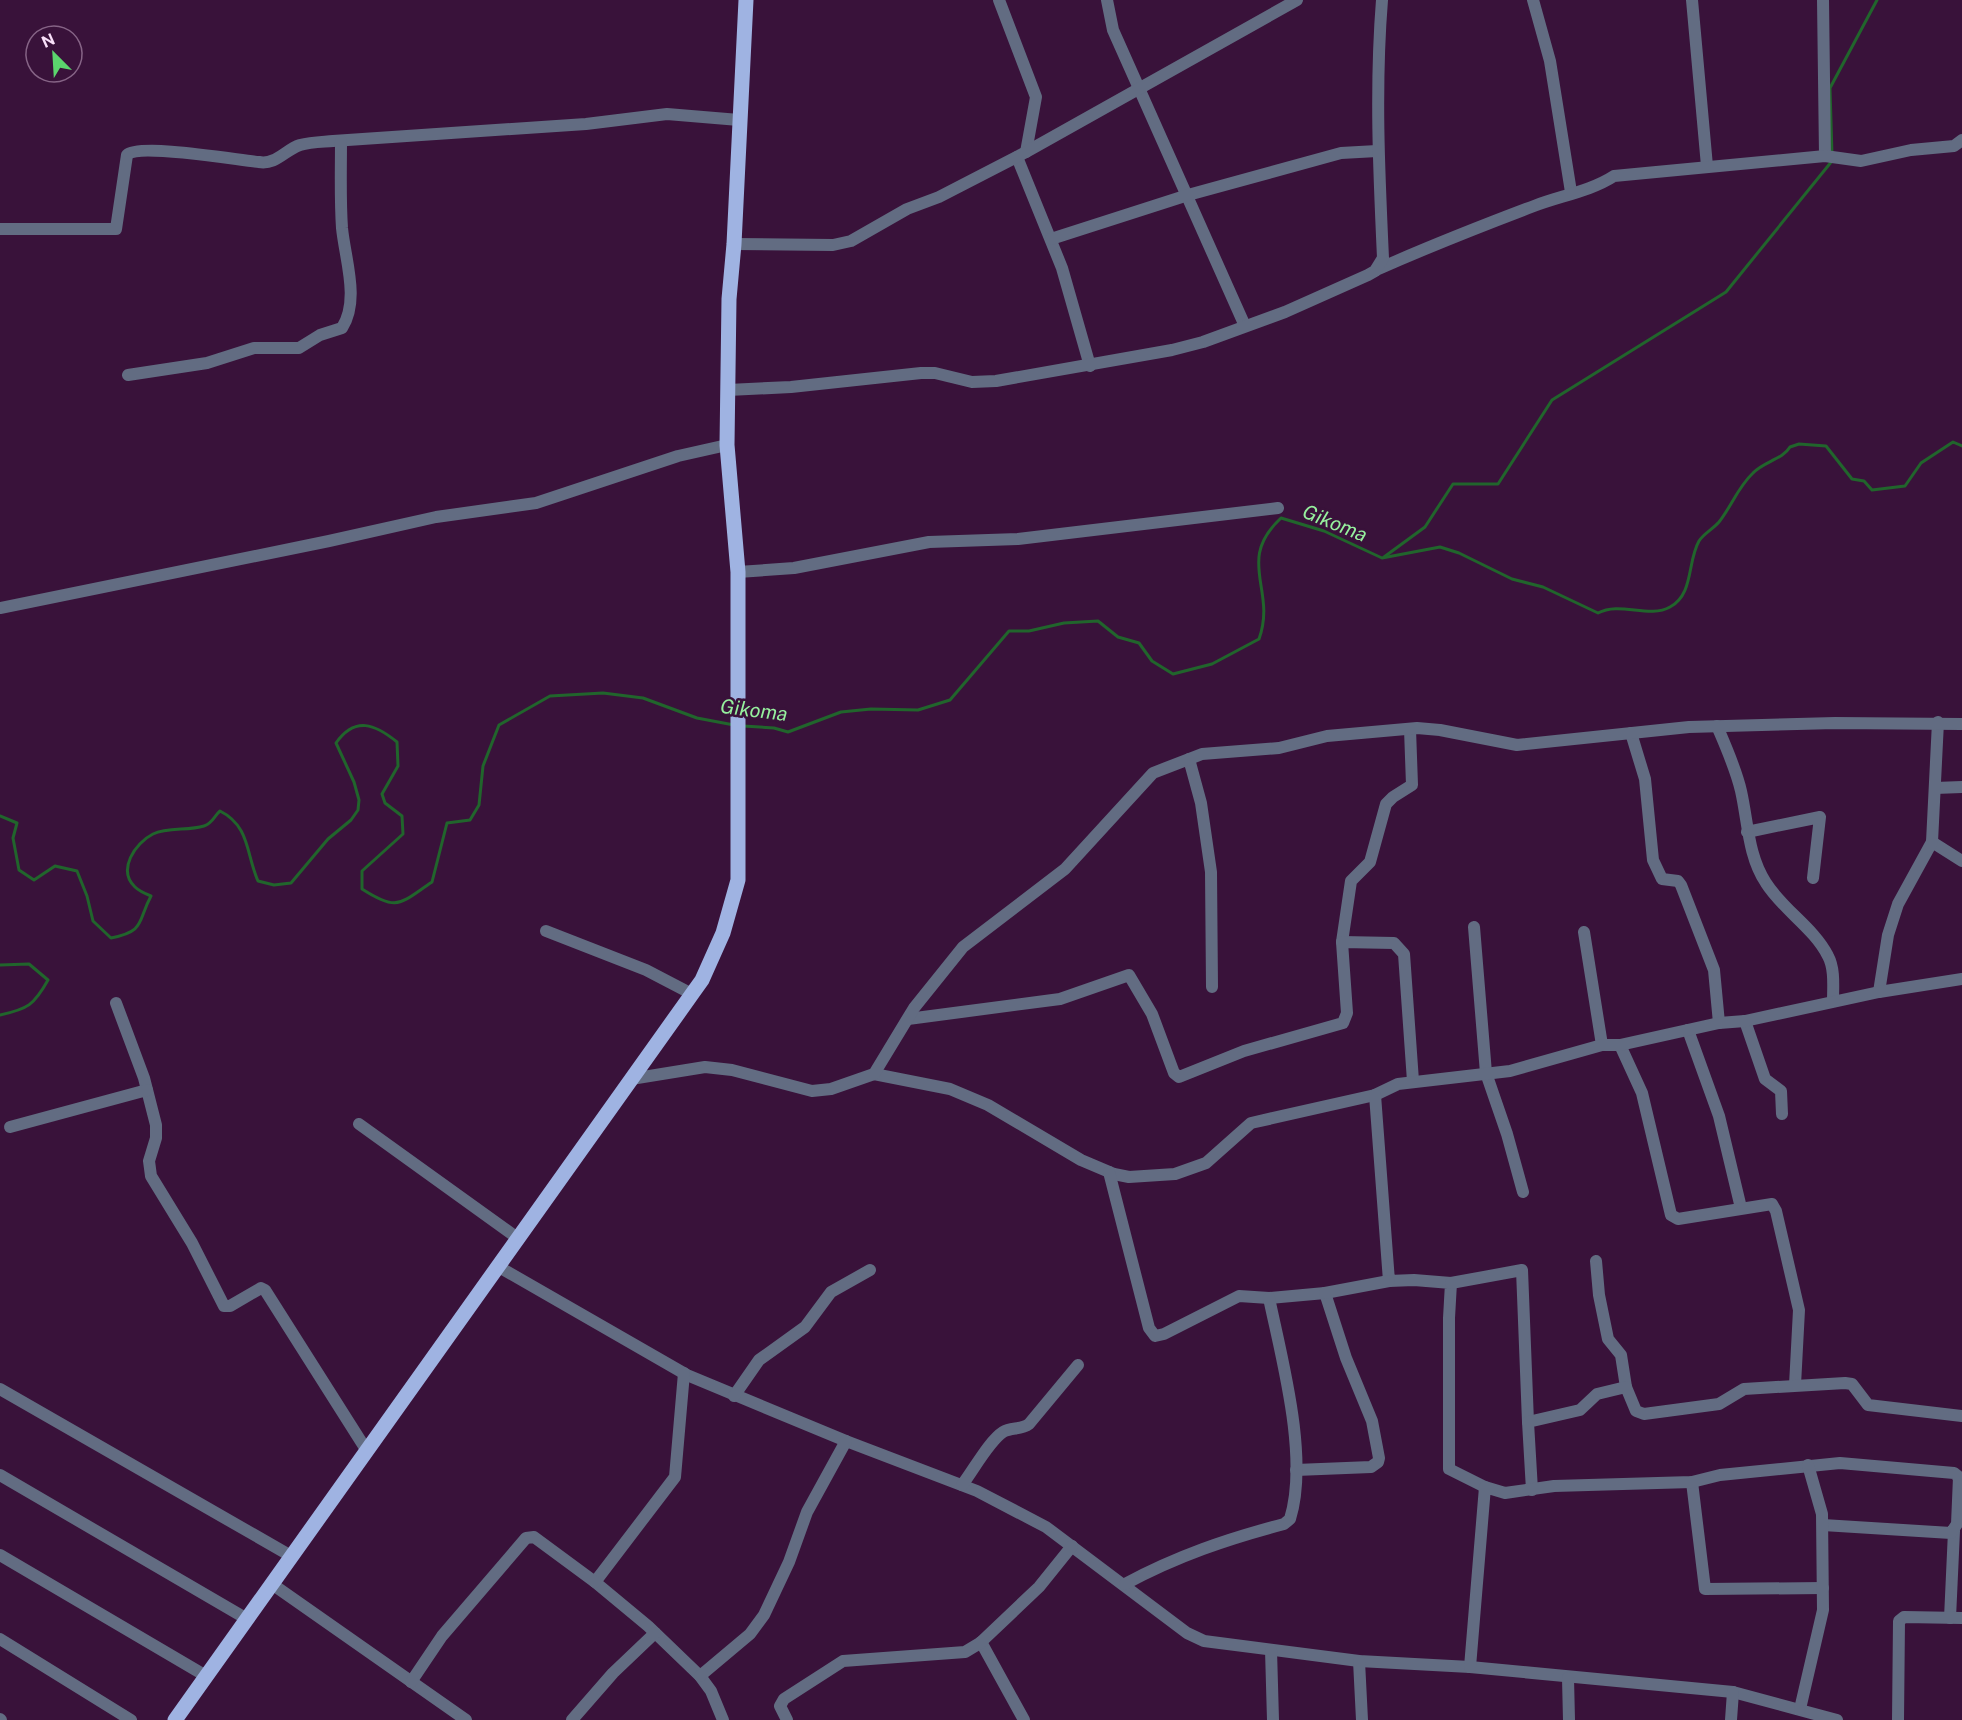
<svg xmlns="http://www.w3.org/2000/svg" width="1962" height="1720" font-family="'Public Sans',sans-serif">
  <style>
    .lines { fill: none; stroke-linecap: round; stroke-linejoin: round }
    .stream { stroke: #21652c; stroke-width: 3 }
    .street { stroke: #626c82; stroke-width: 12 }
    .primary { stroke: #9fb3e2; stroke-width: 15 }
    .labels { text-anchor: middle; stroke-width: 5; stroke-linejoin: round; paint-order: stroke }
    .water-label { font-size: 20px; font-style: italic; fill: #96f09e; stroke: #39123a }
  </style>
  <rect width="100%" height="100%" fill="#39123a"/>
  <g class="lines">
    <g class="stream">
      <path d="M1832 155 1830 88 1877 0"/>
      <path d="M1384 557 1425 527 1453 484H1498L1552 400 1726 292 1832 161"/>
      <path d="M743 726 774 728 788 732 841 712 871 709 918 710 950 700 1009 631H1029L1064 623 1098 621 1118 637 1139 643 1152 661 1173 674 1212 664 1259 639C1277 589 1235 561 1281 518L1324 531 1382 558 1440 547 1459 553 1512 579 1543 587 1598 613C1620 601 1649 619 1670 607 1694 594 1687 562 1699 541 1703 534 1713 529 1719 522 1731 507 1738 487 1753 473 1763 462 1783 459 1790 447L1799 444 1826 446 1852 479 1864 481 1872 490 1905 486 1921 463 1953 442 1962 446"/>
      <path d="M0 816 17 823 13 838 19 870 34 880 55 866 77 871 87 896 93 921 111 938C146 931 137 922 151 896 146 894 139 891 135 887 117 870 135 843 153 834 168 827 188 831 204 826 213 823 214 816 220 811 250 826 246 854 258 881L274 885 291 883 328 839 351 820 358 810 359 800 354 782 336 743C355 716 375 724 397 742L398 766 382 794 385 803 402 816 403 834 362 871V889C398 912 399 904 432 882L447 823 470 820 479 805 483 766 499 725 550 696 603 693 643 698 697 718 734 725"/>
      <path d="M0 965 29 964 48 980C34 1005 28 1009 0 1015"/>
    </g>
    <g class="street">
      <path d="M999 0 1036 97 1026 152"/>
      <path d="M1107 0 1113 30 1245 326"/>
      <path d="M1533 0 1550 61 1571 192"/>
      <path d="M1692 0 1707 166"/>
      <path d="M1823 0 1825 156"/>
      <path d="M1017 157 1062 268 1090 366"/>
      <path d="M0 229H116L127 155C139 143 237 160 259 162 276 165 285 150 300 145 311 142 322 142 333 141L586 124 667 114 739 120"/>
      <path d="M1051 239 1188 195 1341 153 1377 151"/>
      <path d="M734 244 833 245 851 241 907 209 939 197 1026 152 1297 0"/>
      <path d="M1376 270C1428 247 1481 226 1534 206 1560 196 1591 191 1614 176L1825 156 1861 161 1911 150 1954 146 1962 140"/>
      <path d="M128 375 207 363 254 348H299L320 335 342 328C360 300 345 259 342 228 340 199 341 170 341 141"/>
      <path d="M728 390 791 387 921 373H935L972 382 996 381 1172 350 1203 342 1285 312 1368 275 1375 271 1383 258C1379 172 1375 87 1382 0"/>
      <path d="M738 572 794 568 929 542 1018 539 1278 508"/>
      <path d="M0 608 329 541 436 517 536 503 678 456 727 445"/>
      <path d="M1717 726C1726 747 1736 769 1741 791 1748 822 1748 856 1766 883 1783 910 1814 928 1828 956 1835 969 1833 987 1833 1001"/>
      <path d="M1631 733 1645 779 1653 860 1662 879 1678 881 1681 885 1714 970 1719 1023"/>
      <path d="M1189 759 1201 803 1211 872 1212 987"/>
      <path d="M1935 788 1962 787"/>
      <path d="M1747 832 1820 817 1813 878"/>
      <path d="M1932 842 1962 861"/>
      <path d="M1474 927 1486 1073 1507 1134 1523 1192"/>
      <path d="M546 931 646 970 692 994"/>
      <path d="M1584 932 1602 1045"/>
      <path d="M1342 942 1351 881 1370 862 1386 804 1393 797 1412 785 1410 729"/>
      <path d="M1879 992 1888 935 1898 904 1932 842 1938 722"/>
      <path d="M116 1003 144 1078 156 1125V1138L149 1161 151 1176 192 1243 224 1306H230L261 1288 265 1290 367 1451"/>
      <path d="M908 1019 1060 999 1129 975 1152 1014 1174 1073 1179 1077 1244 1051 1343 1023 1347 1013 1342 942 1394 943 1404 954 1413 1081"/>
      <path d="M1745 1021 1765 1079 1781 1091 1782 1114"/>
      <path d="M1688 1030 1719 1116 1741 1208"/>
      <path d="M1620 1045 1642 1093 1671 1215 1678 1219 1772 1204 1776 1211 1799 1310 1795 1385"/>
      <path d="M874 1074 950 1089 988 1105 1081 1160 1114 1174 1129 1177 1175 1174 1206 1163 1251 1123 1375 1095 1398 1084 1510 1071 1602 1045H1620L1719 1023 1745 1021 1879 992 1962 979"/>
      <path d="M631 1079 705 1067 732 1070 812 1091 831 1089 874 1074 914 1008 963 947 1065 869 1153 773 1202 754 1279 748 1327 736 1417 728 1440 730 1517 745 1689 727 1835 723 1962 724"/>
      <path d="M1375 1095 1389 1281 1414 1280 1451 1283 1449 1318V1469L1485 1487"/>
      <path d="M359 1124 519 1239"/>
      <path d="M10 1127 147 1090"/>
      <path d="M1109 1172 1149 1328 1155 1336 1164 1334 1239 1296 1269 1298 1325 1293 1346 1358 1372 1421 1379 1458 1378 1462 1371 1467 1296 1470"/>
      <path d="M1596 1261 1599 1295 1608 1339 1621 1355 1626 1387"/>
      <path d="M499 1267 687 1375 846 1441 977 1491 1046 1527 1187 1633 1204 1641 1359 1661 1470 1667 1733 1692 1837 1720"/>
      <path d="M1451 1283 1522 1270 1528 1422"/>
      <path d="M1325 1293 1389 1281"/>
      <path d="M684 1373 675 1477 595 1582 648 1626 700 1676 711 1691 723 1720"/>
      <path d="M0 1389 291 1556"/>
      <path d="M734 1396 759 1360 805 1327 831 1292 870 1270"/>
      <path d="M0 1475 247 1619"/>
      <path d="M1692 1482 1705 1589 1823 1588"/>
      <path d="M962 1485C973 1471 989 1441 1003 1432 1011 1427 1021 1430 1029 1424L1078 1365"/>
      <path d="M1532 1490 1528 1422 1580 1410 1597 1394 1626 1387 1636 1411 1644 1414 1719 1404 1744 1389 1845 1383 1852 1384 1868 1405 1962 1416"/>
      <path d="M0 1555 206 1676"/>
      <path d="M272 1584 466 1720"/>
      <path d="M1125 1584C1177 1556 1227 1539 1284 1524L1290 1519C1309 1458 1282 1360 1269 1298"/>
      <path d="M1950 1618 1954 1531"/>
      <path d="M0 1639 131 1720"/>
      <path d="M981 1642 1024 1720"/>
      <path d="M1271 1650 1273 1720"/>
      <path d="M1359 1661 1362 1720"/>
      <path d="M1470 1667 1485 1487 1505 1493 1554 1486 1692 1482 1720 1475 1840 1463 1954 1473 1959 1477 1957 1524 1951 1533 1823 1525"/>
      <path d="M700 1676 750 1634 764 1615 789 1562 807 1512 846 1441"/>
      <path d="M1568 1678 1569 1720"/>
      <path d="M411 1682 442 1636 526 1538 534 1537 595 1582"/>
      <path d="M1800 1709 1823 1610 1822 1514 1808 1465"/>
      <path d="M0 1719 1 1720"/>
      <path d="M572 1720 613 1673 655 1633"/>
      <path d="M787 1720 780 1706 784 1699 843 1661 965 1652 980 1643 1039 1587 1072 1546"/>
      <path d="M1731 1720 1733 1692"/>
      <path d="M1898 1720 1899 1621 1904 1617 1962 1618"/>
    </g>
    <path class="primary" d="M175 1720 692 994 702 980 723 933 738 880V572L727 445 729 299 734 244 746 0"/>
  </g>
  <g class="labels">
    <g class="water-label">
      <text transform="translate(1335 523) rotate(22)" y="7">Gikoma</text>
      <text transform="translate(754 710) rotate(7)" y="7">Gikoma</text>
    </g>
  </g>
  <g transform="translate(54 54) rotate(336)"><circle r="28" fill="#39123a" stroke="#866486" stroke-width="1.5"/>
  <path d="M0-4.5L10 22L0 15L-10 22Z" fill="#5bd56d"/>
  <text y="-9" font-size="16" font-weight="bold" text-anchor="middle" fill="#f9e0f9">N</text>
  </g>
</svg>
